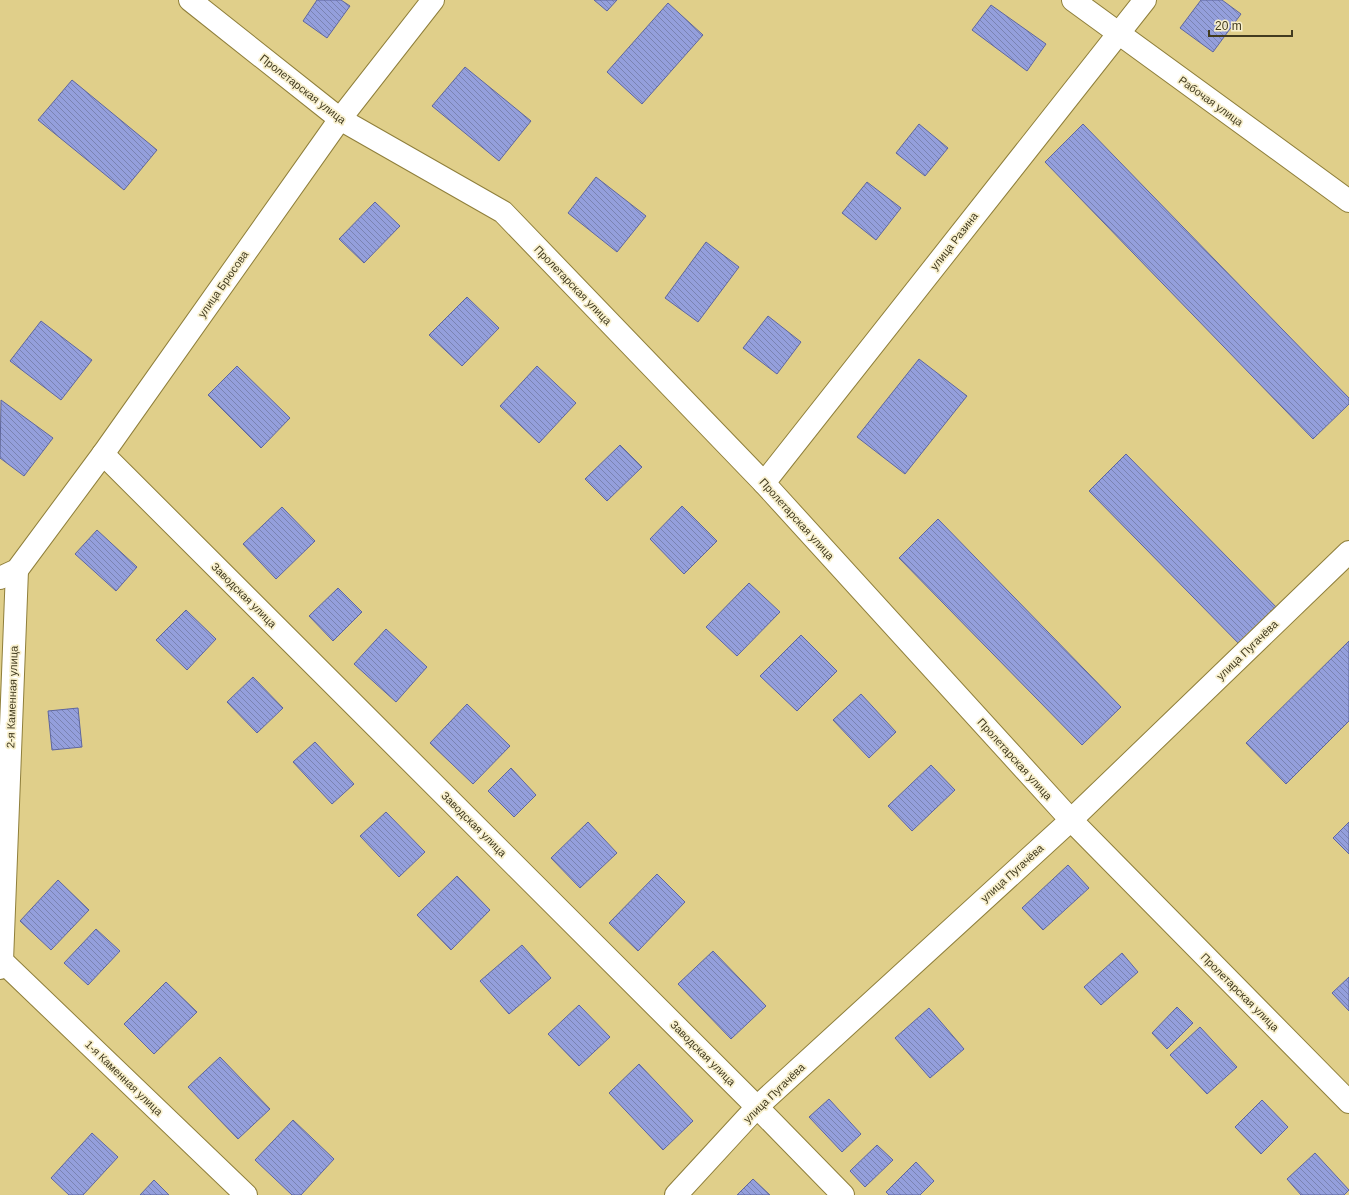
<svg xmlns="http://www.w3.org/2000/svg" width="1349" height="1195" font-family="Helvetica,sans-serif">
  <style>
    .building { fill: url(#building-back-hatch); stroke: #5e669f }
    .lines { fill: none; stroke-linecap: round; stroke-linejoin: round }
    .minor-casing { stroke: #8f7f3b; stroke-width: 24 }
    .minor { stroke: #fff; stroke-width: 22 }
    .labels { text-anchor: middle; stroke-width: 3.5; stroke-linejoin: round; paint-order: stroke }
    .street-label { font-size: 11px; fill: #423b1f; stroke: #f8f0ce }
  </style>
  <defs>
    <pattern id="building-back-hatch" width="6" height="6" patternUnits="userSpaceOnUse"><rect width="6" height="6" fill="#949fdc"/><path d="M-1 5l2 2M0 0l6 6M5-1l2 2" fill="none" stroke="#7a83b2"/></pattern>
  </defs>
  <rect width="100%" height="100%" fill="#e0cf8a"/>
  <g class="building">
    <path d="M317 0H341L350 6 327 38 303 21Z"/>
    <path d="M594 0H617L607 11Z"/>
    <path d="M1201 0H1222L1241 14 1213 52 1180 28Z"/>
    <path d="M668 3 703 35 642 104 607 72Z"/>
    <path d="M991 5 1046 44 1027 71 972 30Z"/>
    <path d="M465 67 531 121 499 161 432 106Z"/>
    <path d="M72 80 157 150 124 190 38 120Z"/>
    <path d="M919 124 948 148 925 176 896 153Z"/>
    <path d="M1083 124 1349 398V404L1313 439 1045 162Z"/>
    <path d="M596 177 646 216 617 252 568 213Z"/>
    <path d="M867 182 901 208 876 240 842 213Z"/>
    <path d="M375 202 400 226 364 263 339 239Z"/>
    <path d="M706 242 739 267 698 322 665 298Z"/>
    <path d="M467 297 499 328 462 366 429 335Z"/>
    <path d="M768 316 801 342 777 374 743 348Z"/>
    <path d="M41 321 92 360 61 400 10 361Z"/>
    <path d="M919 359 967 396 905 474 857 437Z"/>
    <path d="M237 366 290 418 261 448 208 395Z"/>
    <path d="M537 366 576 403 539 443 500 406Z"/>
    <path d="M1 400 53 438 24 476 0 458Z"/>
    <path d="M620 445 642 467 607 501 585 479Z"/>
    <path d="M1126 454 1283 614 1246 651 1089 491Z"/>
    <path d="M682 506 717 541 684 574 650 539Z"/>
    <path d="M282 507 315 541 276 579 243 544Z"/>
    <path d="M938 519 1121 707 1082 745 899 558Z"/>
    <path d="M97 530 137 567 116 591 75 554Z"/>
    <path d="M749 583 780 612 737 656 706 627Z"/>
    <path d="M338 588 362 612 333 641 309 616Z"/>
    <path d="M186 610 216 639 187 670 156 640Z"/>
    <path d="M386 629 427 667 396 702 354 664Z"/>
    <path d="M801 635 837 671 797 711 760 676Z"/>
    <path d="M1349 641V721L1286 784 1246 743Z"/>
    <path d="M253 677 283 708 257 733 227 702Z"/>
    <path d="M861 694 896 732 869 758 833 720Z"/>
    <path d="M467 704 510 746 473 784 430 743Z"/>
    <path d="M78 708 82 747 52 750 48 711Z"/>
    <path d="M315 742 354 784 332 804 293 762Z"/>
    <path d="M931 765 955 790 912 831 888 806Z"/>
    <path d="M511 768 536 795 514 817 488 791Z"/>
    <path d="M386 812 425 852 399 877 360 836Z"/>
    <path d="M588 822 617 853 580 888 551 858Z"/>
    <path d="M1349 822V854L1333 838Z"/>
    <path d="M1068 865 1089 888 1043 930 1022 908Z"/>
    <path d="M657 874 685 902 638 951 609 923Z"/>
    <path d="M457 876 490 910 451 950 417 915Z"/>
    <path d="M58 880 89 910 51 950 20 921Z"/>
    <path d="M96 929 120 951 88 985 64 963Z"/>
    <path d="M522 945 551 978 509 1014 480 981Z"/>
    <path d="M713 951 766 1006 731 1039 678 984Z"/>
    <path d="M1122 953 1138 972 1101 1005 1084 987Z"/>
    <path d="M1349 977V1011L1332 993Z"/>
    <path d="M166 982 197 1012 154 1054 124 1024Z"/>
    <path d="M579 1005 610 1037 579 1066 548 1034Z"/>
    <path d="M1177 1007 1193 1023 1167 1049 1152 1033Z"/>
    <path d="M929 1008 964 1049 930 1078 895 1038Z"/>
    <path d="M1200 1027 1237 1067 1207 1094 1170 1055Z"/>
    <path d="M220 1057 270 1109 238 1139 188 1087Z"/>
    <path d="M639 1064 693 1121 663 1150 609 1093Z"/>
    <path d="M829 1099 861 1134 842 1152 809 1117Z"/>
    <path d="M1262 1100 1288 1127 1261 1154 1235 1127Z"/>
    <path d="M293 1120 334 1159 301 1195H292L255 1160Z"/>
    <path d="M92 1133 118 1157 83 1195H69L51 1178Z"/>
    <path d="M877 1145 893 1160 865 1187 850 1171Z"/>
    <path d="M1315 1153 1349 1190 1344 1195H1301L1287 1179Z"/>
    <path d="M916 1162 934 1181 920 1195H889L886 1192Z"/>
    <path d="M753 1179 770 1195H737Z"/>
    <path d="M154 1180 169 1195H140Z"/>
  </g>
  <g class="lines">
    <g class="minor-casing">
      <g id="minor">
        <path d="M190 0 340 119 503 212 764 483 1071 820 1349 1102"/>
        <path d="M1073 0 1349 201"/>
        <path d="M103 454 757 1107 843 1195"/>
        <path d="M764 483 1145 0"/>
        <path d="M0 578 17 570 103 454 340 119 433 0"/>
        <path d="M2 961 246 1195"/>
        <path d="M0 968 2 961 17 570"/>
        <path d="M676 1195 757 1107 1071 820 1349 552"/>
      </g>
    </g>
    <use href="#minor" class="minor"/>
  </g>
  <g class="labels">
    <g class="street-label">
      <text transform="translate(303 89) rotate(38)" y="4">Пролетарская улица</text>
      <text transform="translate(1211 101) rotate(36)" y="4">Рабочая улица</text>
      <text transform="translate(954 241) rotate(-52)" y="4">улица Разина</text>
      <text transform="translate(223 284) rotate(-55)" y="4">улица Брюсова</text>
      <text transform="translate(573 285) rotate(46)" y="4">Пролетарская улица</text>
      <text transform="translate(797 519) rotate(48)" y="4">Пролетарская улица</text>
      <text transform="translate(244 595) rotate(45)" y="4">Заводская улица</text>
      <text transform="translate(1247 650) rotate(-44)" y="4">улица Пугачёва</text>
      <text transform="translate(12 697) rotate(-88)" y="4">2-я Каменная улица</text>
      <text transform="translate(1015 759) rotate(48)" y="4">Пролетарская улица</text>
      <text transform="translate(474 824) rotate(45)" y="4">Заводская улица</text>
      <text transform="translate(1012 873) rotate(-42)" y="4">улица Пугачёва</text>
      <text transform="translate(1240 992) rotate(45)" y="4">Пролетарская улица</text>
      <text transform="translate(703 1053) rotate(45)" y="4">Заводская улица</text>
      <text transform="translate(124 1078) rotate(44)" y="4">1-я Каменная улица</text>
      <text transform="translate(774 1093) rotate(-44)" y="4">улица Пугачёва</text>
    </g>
  </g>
  <path d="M1209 30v6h83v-6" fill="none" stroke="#423b1f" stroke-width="2"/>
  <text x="1215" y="30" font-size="12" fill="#423b1f" stroke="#f8f0ce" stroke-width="3" paint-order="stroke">20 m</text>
</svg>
